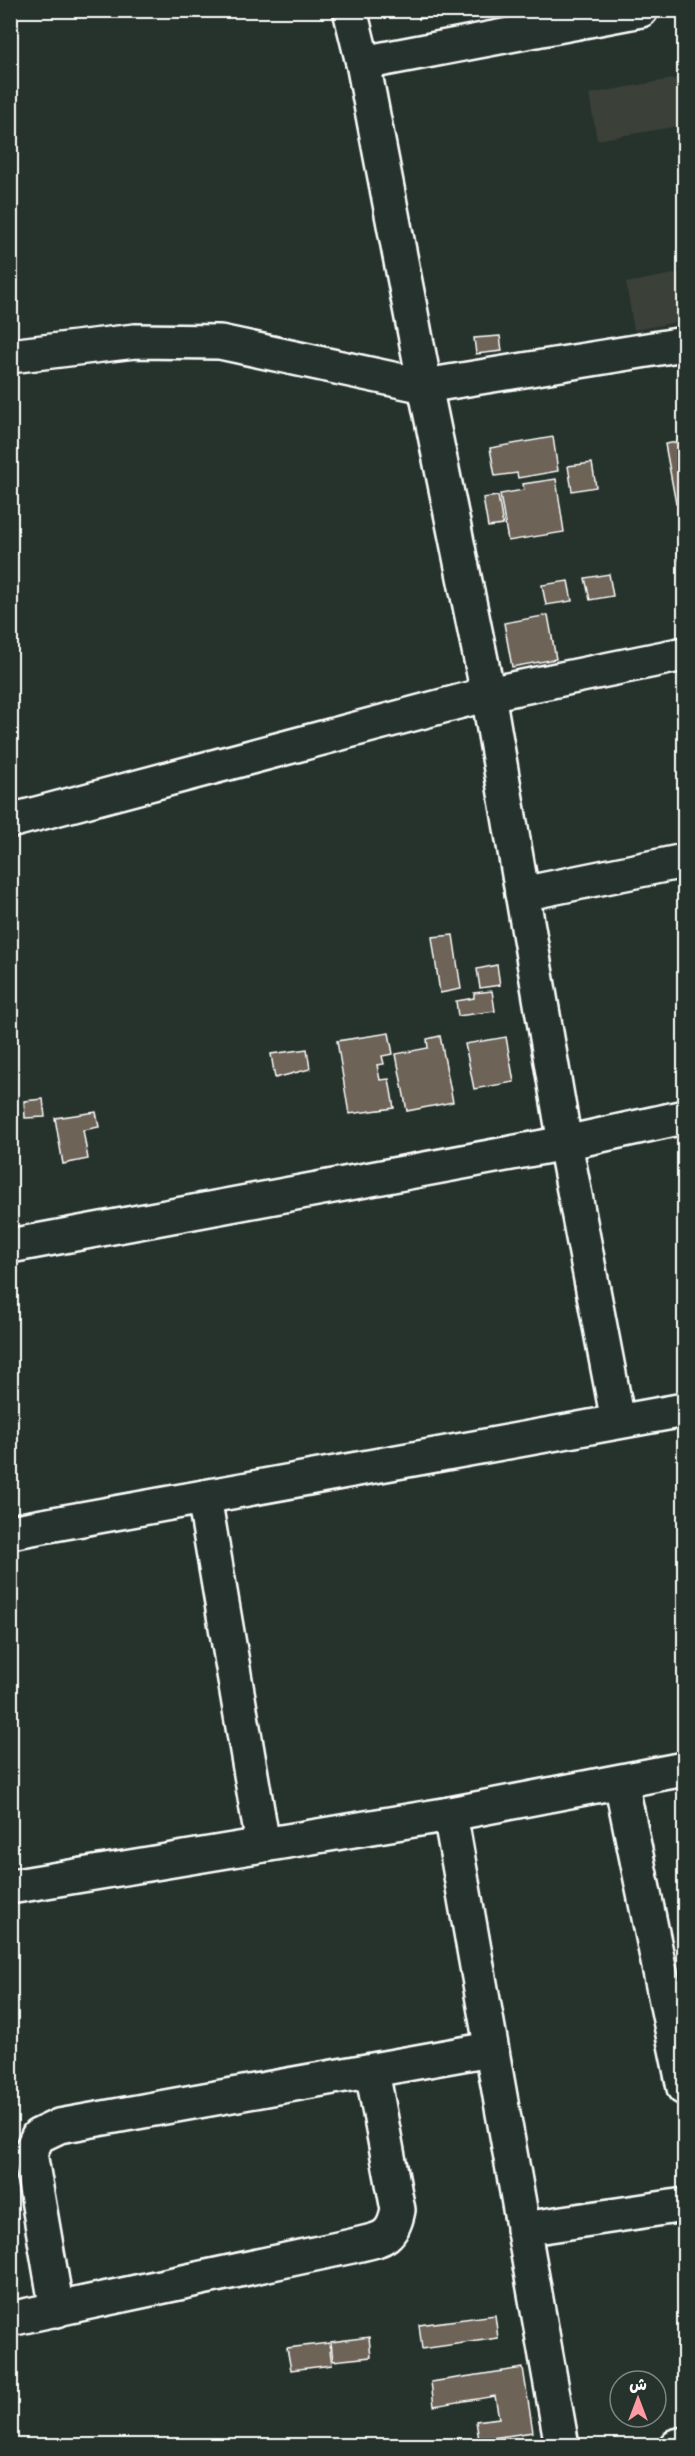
<svg xmlns="http://www.w3.org/2000/svg" width="695" height="2456" font-family="Dekko,'Playpen Sans Arabic',sans-serif">
  <style>
    .built { fill: #3b4139 }
    .building { fill: #6d6356; stroke: #fff; stroke-width: 1.5 }
    .lines { fill: none; stroke-linecap: round; stroke-linejoin: round }
    .minor-casing { stroke: #fff; stroke-width: 38 }
    .minor { stroke: #26332d; stroke-width: 33 }
  </style>
  <rect width="100%" height="100%" fill="#26332d"/>
  <filter id="ink" filterUnits="userSpaceOnUse"><feTurbulence type="fractalNoise" baseFrequency=".0167" numOctaves="2"/><feDisplacementMap in="SourceGraphic" scale="12" xChannelSelector="R" yChannelSelector="G"/><feConvolveMatrix kernelMatrix="1 2 1 2 8 2 1 2 1" color-interpolation-filters="sRGB"/></filter>
  <g filter="url(#ink)">
    <g class="built">
      <path d="M684 77V125L597 140 589 94Z"/>
      <path d="M684 272V321L634 330 626 283Z"/>
    </g>
    <g class="building">
      <path d="M418 10H461L419 19Z"/>
      <path d="M500 336 502 351 476 354 474 338Z"/>
      <path d="M553 437 558 471 518 478 517 473 495 476 490 448Z"/>
      <path d="M684 441V503L676 504 665 444Z"/>
      <path d="M592 463 596 487 572 491 568 466Z"/>
      <path d="M556 479 564 532 508 541 500 494 524 490 523 484Z"/>
      <path d="M498 496 503 525 488 527 483 498Z"/>
      <path d="M684 550V586L678 551Z"/>
      <path d="M609 574 613 596 590 600 585 578Z"/>
      <path d="M568 581 572 601 546 605 542 585Z"/>
      <path d="M548 615 556 659 512 667 504 623Z"/>
      <path d="M453 935 461 989 440 993 432 937Z"/>
      <path d="M497 965 500 985 480 988 477 969Z"/>
      <path d="M492 991 495 1011 458 1016 456 1001 474 998V993Z"/>
      <path d="M389 1033 393 1054 382 1056 384 1064 377 1065 380 1080 389 1079 394 1108 349 1114 337 1041Z"/>
      <path d="M440 1036 453 1102 407 1111 396 1054 428 1048 427 1039Z"/>
      <path d="M506 1037 514 1082 474 1089 465 1044Z"/>
      <path d="M307 1049 310 1069 275 1078 271 1054Z"/>
      <path d="M43 1099 45 1117 25 1118 24 1101Z"/>
      <path d="M96 1112 99 1127 83 1130 88 1159 63 1164 55 1118Z"/>
      <path d="M495 2315 498 2338 422 2349 419 2325Z"/>
      <path d="M369 2337 371 2357 333 2361 331 2342Z"/>
      <path d="M329 2343 332 2365 291 2370 287 2348Z"/>
      <path d="M523 2368 533 2432 479 2440 476 2421 499 2418 495 2396 434 2406 431 2382Z"/>
    </g>
    <g class="lines">
      <g class="minor-casing">
        <g id="minor">
          <path d="M350 10 363 63 425 386 488 694 565 1143 618 1421"/>
          <path d="M363 63 641 10"/>
          <path d="M10 356 135 341 220 342 425 386 684 344"/>
          <path d="M10 821 488 694 684 654"/>
          <path d="M522 894 684 861"/>
          <path d="M10 1246 565 1143 684 1117"/>
          <path d="M204 1497 263 1845"/>
          <path d="M10 1532 684 1410"/>
          <path d="M621 1782 684 2088"/>
          <path d="M450 1814 562 2446"/>
          <path d="M10 1887 450 1814 684 1769"/>
          <path d="M523 2229 684 2205"/>
          <path d="M57 2310 30 2153 38 2136 59 2126 490 2049"/>
          <path d="M10 2319 352 2246C379 2239 392 2241 398 2210L372 2071"/>
          <path d="M676 2446 684 2444"/>
        </g>
      </g>
      <use href="#minor" class="minor"/>
    </g>
  </g>
  <rect width="695" height="2456" fill="none" stroke="#26332d" stroke-width="36"/>
  <rect x="18" y="18" width="659" height="2420" fill="none" stroke="#fff" stroke-width="2" filter="url(#ink)"/>
  <g transform="translate(638 2399)"><circle r="28" fill="#26332d" stroke="#7d8581" stroke-width="1.5"/>
  <path d="M0-4.5L10 22L0 15L-10 22Z" fill="#ff9aa2"/>
  <text y="-9" font-size="16" font-weight="bold" text-anchor="middle" fill="#ffffff">ش</text>
  </g>
</svg>
